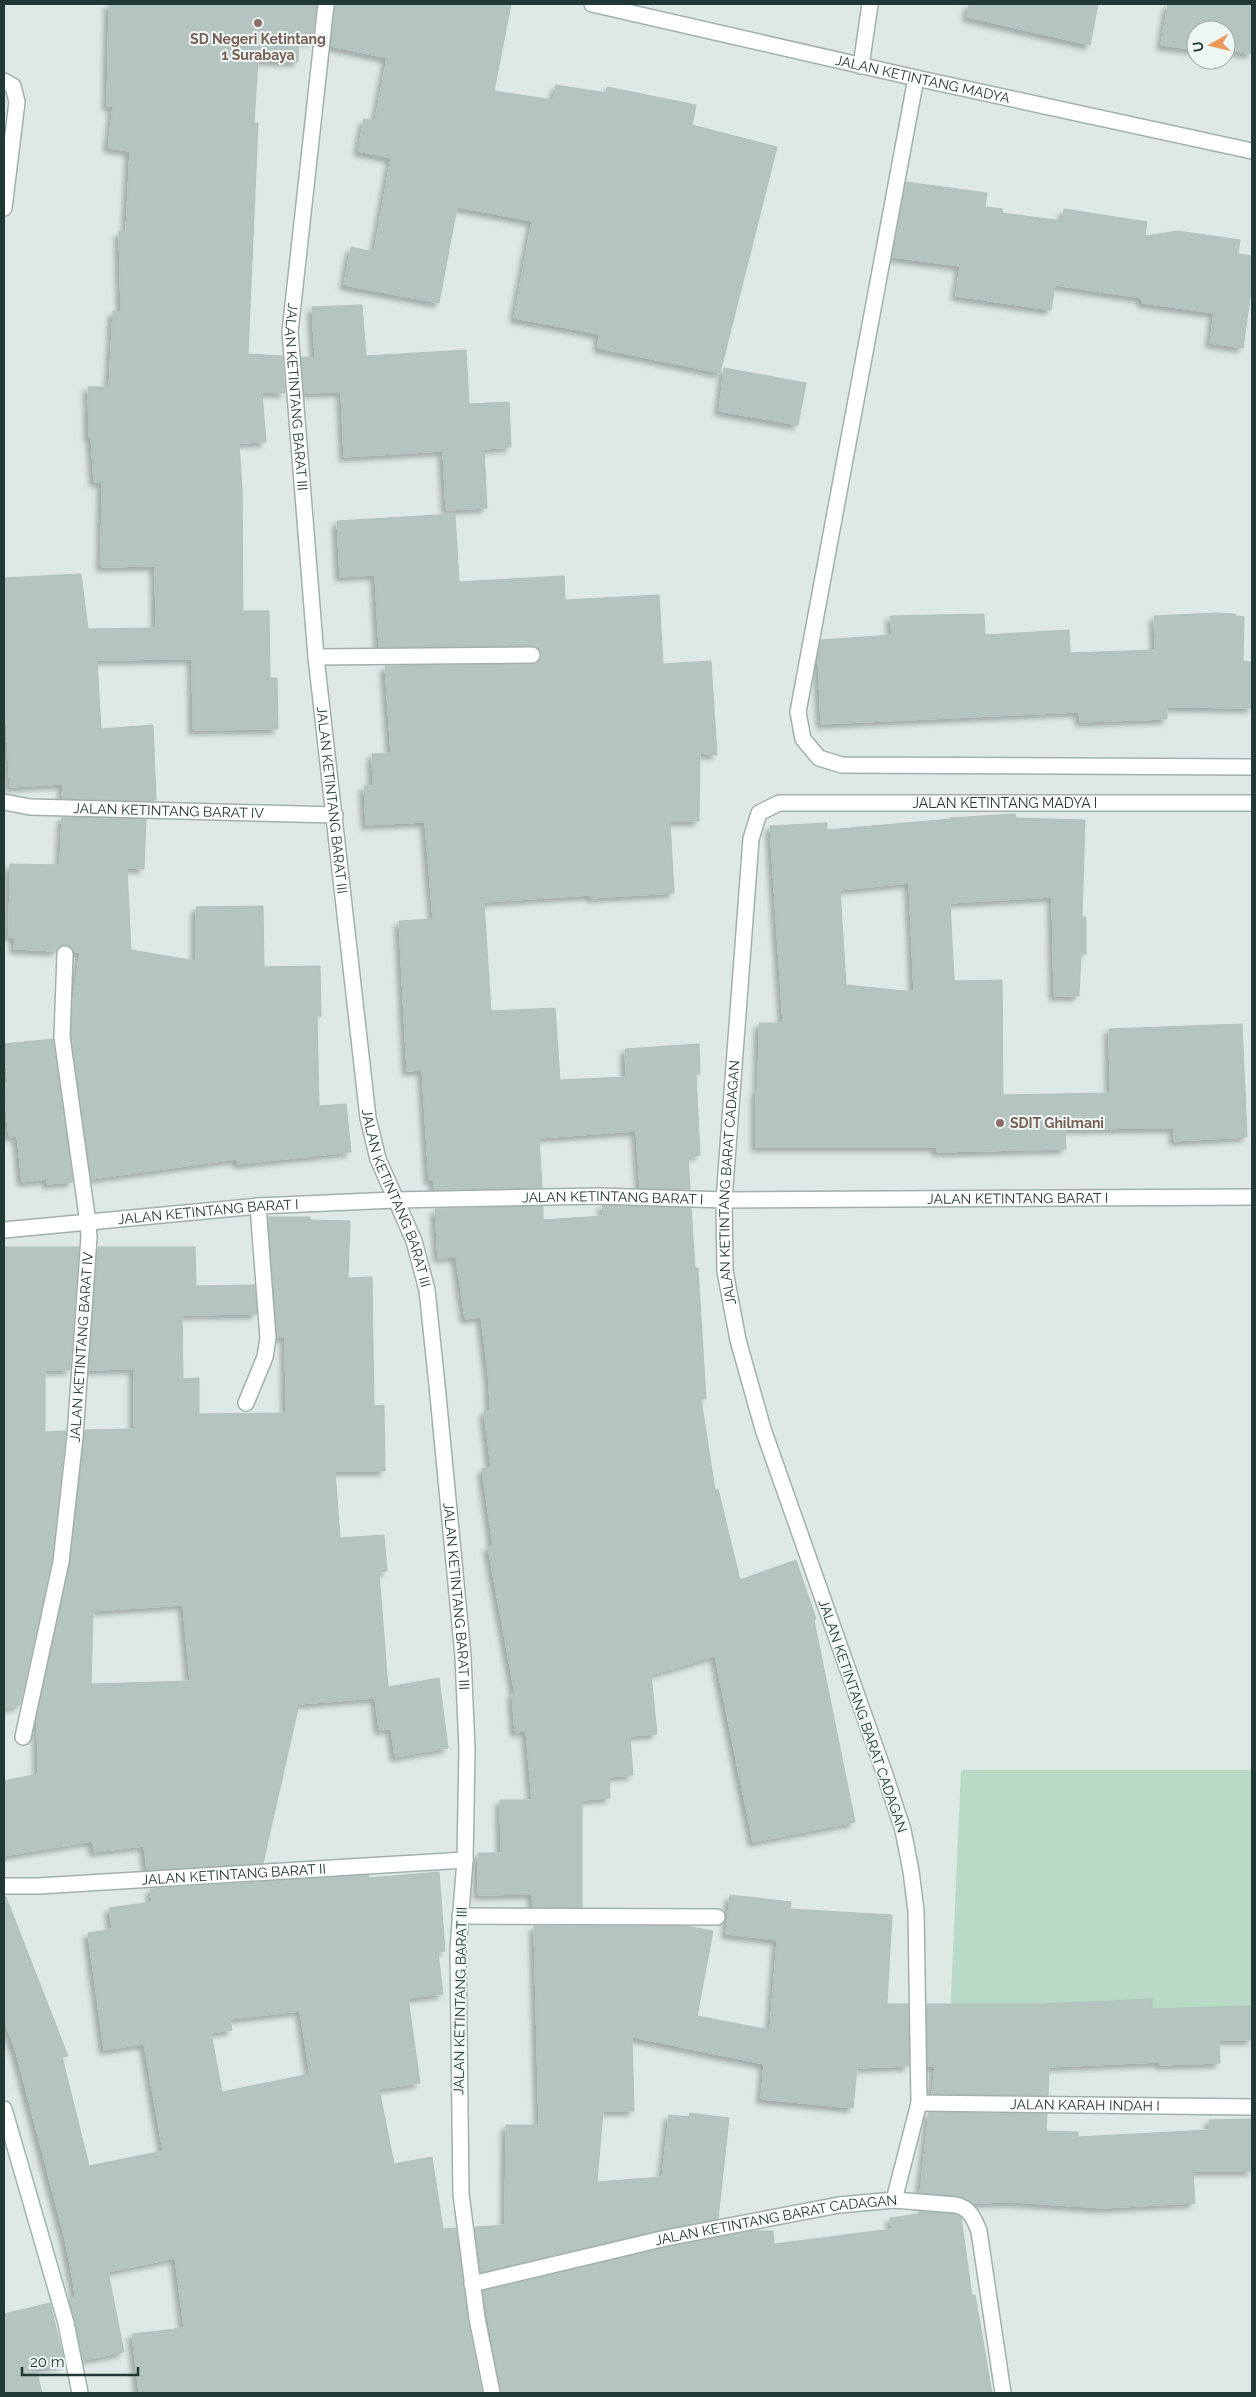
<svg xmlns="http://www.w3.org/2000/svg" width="1256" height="2397" font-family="Raleway,sans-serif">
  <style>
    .green { fill: #b8dac7 }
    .building { fill: #b4c4c0; stroke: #b1c2be; fill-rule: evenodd; filter: url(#shadow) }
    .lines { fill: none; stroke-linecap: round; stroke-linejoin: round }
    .minor-casing { stroke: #a1b0ae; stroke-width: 18 }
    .tertiary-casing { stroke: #a1b0ae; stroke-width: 18 }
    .secondary-casing { stroke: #9eb4b0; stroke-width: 18 }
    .minor { stroke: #fff; stroke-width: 15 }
    .tertiary { stroke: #fff; stroke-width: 15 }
    .secondary { stroke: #fff; stroke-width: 15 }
    .education-dot { fill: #8d6e63; stroke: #eef6f4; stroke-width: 2 }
    .labels { text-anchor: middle; stroke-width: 4; stroke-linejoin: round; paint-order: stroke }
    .education-label { font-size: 14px; font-weight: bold; fill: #785e54; stroke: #eef6f4 }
    .street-label { font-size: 14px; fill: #203836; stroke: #eef6f4 }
  </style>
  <defs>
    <filter id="shadow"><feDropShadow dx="-4.5" dy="4.5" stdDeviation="2.5" flood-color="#0004"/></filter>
  </defs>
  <rect width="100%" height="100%" fill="#dee9e6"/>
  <path class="green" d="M961 1770H1252V2012L950 2018Z"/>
  <g class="building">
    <path d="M109 4H317L312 42 299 39 298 62 258 60 254 123H258L248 354 282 356 285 393 262 392 266 442 239 443 242 488 243 611H269L270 678H277L278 729 193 730 192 659 97 660 101 729 153 725 156 800 147 801 62 798 63 784 10 787 6 717H4V578L81 574 88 629 156 628 155 566 101 567 102 482H94L91 437H89L88 387H109L113 311 121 312 119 232 126 231 130 151 108 148 113 106H107Z"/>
    <path d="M335 4H511L494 91 553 100 556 85 606 93 607 87 696 105 692 125 777 147 720 373 598 348 599 334 514 318 532 221 457 207 439 303 344 285 351 247 374 252 391 158 358 151 364 119 375 121 387 58 331 46Z"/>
    <path d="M969 4H1098L1090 45 967 17Z"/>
    <path d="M1168 4H1252V54L1226 49V30H1196V50L1161 45Z"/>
    <path d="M906 182 987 193 985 207 1003 209 1002 213 1062 221 1064 209 1147 222 1145 236 1178 231 1240 240 1238 254 1252 256V284L1243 348 1210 343 1214 313 1142 303V298L1055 285 1051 310 956 296 960 266 892 257Z"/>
    <path d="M362 305 366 356 466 350 469 404 509 402 511 447 484 449 487 508 446 510 443 451 344 457 341 392 304 393 301 357 315 358 312 307Z"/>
    <path d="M724 368 806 383 798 425 719 411Z"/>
    <path d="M455 514 459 582 564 576 565 600 659 595 663 664 711 661 717 755 700 753 699 821H670L674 893 591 898V895L484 902 491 1011 555 1008 560 1080 626 1077 625 1049 699 1044 700 1074H696L700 1155 688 1156 690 1190 640 1188 636 1131 539 1138 542 1188 434 1190V1180H429L422 1070 407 1071 399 921 433 919 425 822 366 825 364 786H373L372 754 391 753 385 666 532 664 540 660 541 654 537 647 532 646 379 647 375 575 340 577 337 521Z"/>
    <path d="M1216 613 1235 614 1236 616 1244 617 1243 661 1252 662V708L1167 707V719L1080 722 1079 712 821 724 818 657 821 640 892 635 890 616 984 614 985 635 1069 630 1070 653 1155 650 1154 616Z"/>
    <path d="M1015 814 1016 818 1085 820 1082 917H1086V954H1081L1079 996H1054L1052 897 950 903 954 981 1002 980 1003 1095 1110 1093 1109 1029 1242 1024 1247 1137 1174 1141V1128L1065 1129 1066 1149 937 1152 936 1147H756V1090H758L759 1023H783L770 826 827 823V830L951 819 950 818ZM909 883 914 992 846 985 840 890Z"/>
    <path d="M62 817 146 819 144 869 127 868 131 950 196 961V907L263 906 264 967 320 966 321 1016H317L319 1106 346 1104 351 1152 238 1164 237 1159 91 1179 71 1037 72 1007 80 952H74L70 946 66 945 60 946 56 951 14 949 15 937H9L10 864 60 865Z"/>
    <path d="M53 1039 73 1182 47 1184V1179L22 1182 17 1136 9 1137 4 1087V1084L8 1083 4 1044Z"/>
    <path d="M602 1205 691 1208 695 1268H698L706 1399H701L715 1490 718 1489 740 1580 796 1560 816 1619 814 1620 855 1822 753 1842 715 1656 651 1675 657 1734 630 1736 633 1775 609 1777 610 1798 582 1800V1907H533L532 1894 478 1895V1853H501L500 1800H532L526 1731 515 1732 512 1694H515L488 1547 493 1546 482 1469 491 1467 484 1411H490L489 1380 481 1317 465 1319 456 1257 438 1258 435 1209 543 1206V1220L603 1216Z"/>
    <path d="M268 1217H310V1220L350 1221 348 1278 372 1277 374 1406 384 1405 385 1471H335L340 1538 384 1535 387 1571 379 1572 388 1687 439 1678 448 1748 395 1757 391 1729 379 1730 375 1698 299 1704 263 1863 147 1870 144 1846 94 1852 92 1841 4 1856V1781L38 1774 37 1715 70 1564 85 1430 134 1429V1369L89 1370 98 1247H195L196 1286 255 1285 257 1314 182 1315 183 1379 199 1378V1414L286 1413 285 1337H277ZM183 1605 190 1681 91 1684 93 1611Z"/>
    <path d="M4 1247H79L70 1370H45V1432L66 1431 52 1560 20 1705 4 1709Z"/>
    <path d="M439 1872 445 1951 438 1952 443 1994 408 1998 420 2083 379 2089 394 2164 432 2157 443 2229 456 2228 468 2319 482 2393H139L132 2334 184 2328 175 2258 108 2272 124 2352 83 2360 69 2299 75 2297 74 2286 65 2239 16 2052 4 2020V1897H6L68 2056 62 2057 89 2166 163 2151 144 2044 104 2050 88 1933 112 1929 109 1908 152 1902 150 1889 369 1875V1878ZM300 2011 310 2074 222 2092 211 2033 232 2030 230 2019Z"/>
    <path d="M730 1895 791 1902 790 1909 892 1915 887 2004H908L909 2066 857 2068 853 2108 761 2099 764 2064 632 2037 634 2111H603L597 2182 662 2177 669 2115 689 2117 690 2113 729 2118 718 2219 664 2229 481 2272 475 2227 505 2225 506 2125H539L534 1926H686L713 1931 697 2016 770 2030 777 1940 726 1934Z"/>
    <path d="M1152 1999V2009L1252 2006V2040H1219L1220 2063 1160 2065V2062L1049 2067 1048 2095 932 2094 935 2066H928L927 2004H1043Z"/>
    <path d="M929 2112 1047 2114 1046 2131 1078 2132V2137L1209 2130V2120L1251 2119 1252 2171H1193L1195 2203 1103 2208 1012 2202 972 2203 957 2196 920 2193Z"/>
    <path d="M919 2211 954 2214 961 2217 972 2296 975 2295 992 2393H501L483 2291 668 2247 751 2231H773L774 2244 892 2229 890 2218 918 2214Z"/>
    <path d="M50 2303 65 2364 36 2369 42 2393H4V2314Z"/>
  </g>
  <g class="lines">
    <g class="minor-casing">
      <g id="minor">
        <path id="s1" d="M326 4 290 332 316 657 368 1118 378 1159 414 1241 427 1290 437 1385 463 1656 467 1749 465 1860 458 1949 461 2194 477 2318 492 2393"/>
        <path d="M861 66 870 4"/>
        <path d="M916 78 798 712 803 739 819 758 842 765 1252 767"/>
        <path d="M4 81 13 86 17 102 4 208"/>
        <path d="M316 657 532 655"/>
        <path id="s2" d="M4 802 30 807 335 815"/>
        <path id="s3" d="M4 1230 258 1206 395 1200 599 1196 724 1200 1252 1197"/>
        <path d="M246 1403 265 1357 268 1338 258 1206"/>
        <path id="s4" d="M23 1737 61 1562 75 1437 89 1237 88 1223 62 1037 65 954"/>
        <path id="s5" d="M4 1886H39L465 1860"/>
        <path d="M460 1916 717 1917"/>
        <path id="s6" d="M919 2103 1252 2107"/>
        <path id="s7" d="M894 2200 919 2103 916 1911 911 1871 903 1830 884 1772 763 1429 738 1340 725 1271 724 1200 751 839 759 813 779 803H1252"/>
        <path id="s8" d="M472 2284 666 2238 839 2205 894 2200 956 2205C970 2208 974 2219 979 2231L1003 2393"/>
      </g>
    </g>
    <g class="tertiary-casing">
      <g id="tertiary">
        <path id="s9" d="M592 4 916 78 1252 151"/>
      </g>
    </g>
    <g class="secondary-casing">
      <path id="secondary" d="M4 2109 66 2323 80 2393"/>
    </g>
    <use href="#minor" class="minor"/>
    <use href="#tertiary" class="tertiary"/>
    <use href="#secondary" class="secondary"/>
  </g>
  <g class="education-dot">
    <circle cx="258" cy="23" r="5"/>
    <circle cx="1000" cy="1123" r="5"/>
  </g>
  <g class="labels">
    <g class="education-label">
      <text x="258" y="44">SD Negeri Ketintang<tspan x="258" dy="16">1 Surabaya</tspan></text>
      <text x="1010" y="1128" text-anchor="start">SDIT Ghilmani</text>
    </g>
    <g class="street-label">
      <text dy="5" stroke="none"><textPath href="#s9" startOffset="339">JALAN KETINTANG MADYA</textPath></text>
      <text dy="5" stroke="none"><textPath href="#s1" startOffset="395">JALAN KETINTANG BARAT III</textPath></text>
      <text dy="5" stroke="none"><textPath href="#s1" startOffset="800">JALAN KETINTANG BARAT III</textPath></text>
      <text dy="5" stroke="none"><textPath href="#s7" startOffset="1670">JALAN KETINTANG MADYA I</textPath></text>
      <text dy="5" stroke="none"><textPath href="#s2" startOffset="165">JALAN KETINTANG BARAT IV</textPath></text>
      <text dy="5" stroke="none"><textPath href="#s7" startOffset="1050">JALAN KETINTANG BARAT CADAGAN</textPath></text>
      <text dy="5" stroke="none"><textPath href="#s1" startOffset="1205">JALAN KETINTANG BARAT III</textPath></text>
      <text dy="5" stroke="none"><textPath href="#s3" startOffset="1015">JALAN KETINTANG BARAT I</textPath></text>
      <text dy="5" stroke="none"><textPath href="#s3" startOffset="610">JALAN KETINTANG BARAT I</textPath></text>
      <text dy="5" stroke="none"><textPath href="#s3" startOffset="205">JALAN KETINTANG BARAT I</textPath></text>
      <text dy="5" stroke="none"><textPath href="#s4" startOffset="395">JALAN KETINTANG BARAT IV</textPath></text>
      <text dy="5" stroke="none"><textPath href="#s1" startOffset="1610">JALAN KETINTANG BARAT III</textPath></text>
      <text transform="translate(863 1716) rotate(71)" y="5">JALAN KETINTANG BARAT CADAGAN</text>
      <text dy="5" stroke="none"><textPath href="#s5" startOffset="230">JALAN KETINTANG BARAT II</textPath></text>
      <text transform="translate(460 2001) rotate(-89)" y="5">JALAN KETINTANG BARAT III</text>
      <text dy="5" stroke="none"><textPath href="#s6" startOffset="166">JALAN KARAH INDAH I</textPath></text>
      <text dy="5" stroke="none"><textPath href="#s8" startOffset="311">JALAN KETINTANG BARAT CADAGAN</textPath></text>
    </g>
  </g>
  <rect width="1256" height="2397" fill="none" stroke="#203836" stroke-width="10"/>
  <g transform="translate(1211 45) rotate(262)"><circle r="24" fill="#eef6f4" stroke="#9caaa8"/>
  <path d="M0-4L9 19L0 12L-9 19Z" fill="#eb9a5a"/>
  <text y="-8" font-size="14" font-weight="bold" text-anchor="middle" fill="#203836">U</text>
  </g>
  <path d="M22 2367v8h116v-8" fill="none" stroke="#203836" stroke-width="2.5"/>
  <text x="30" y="2367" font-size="15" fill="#203836" stroke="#eef6f4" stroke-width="4" paint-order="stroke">20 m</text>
</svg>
